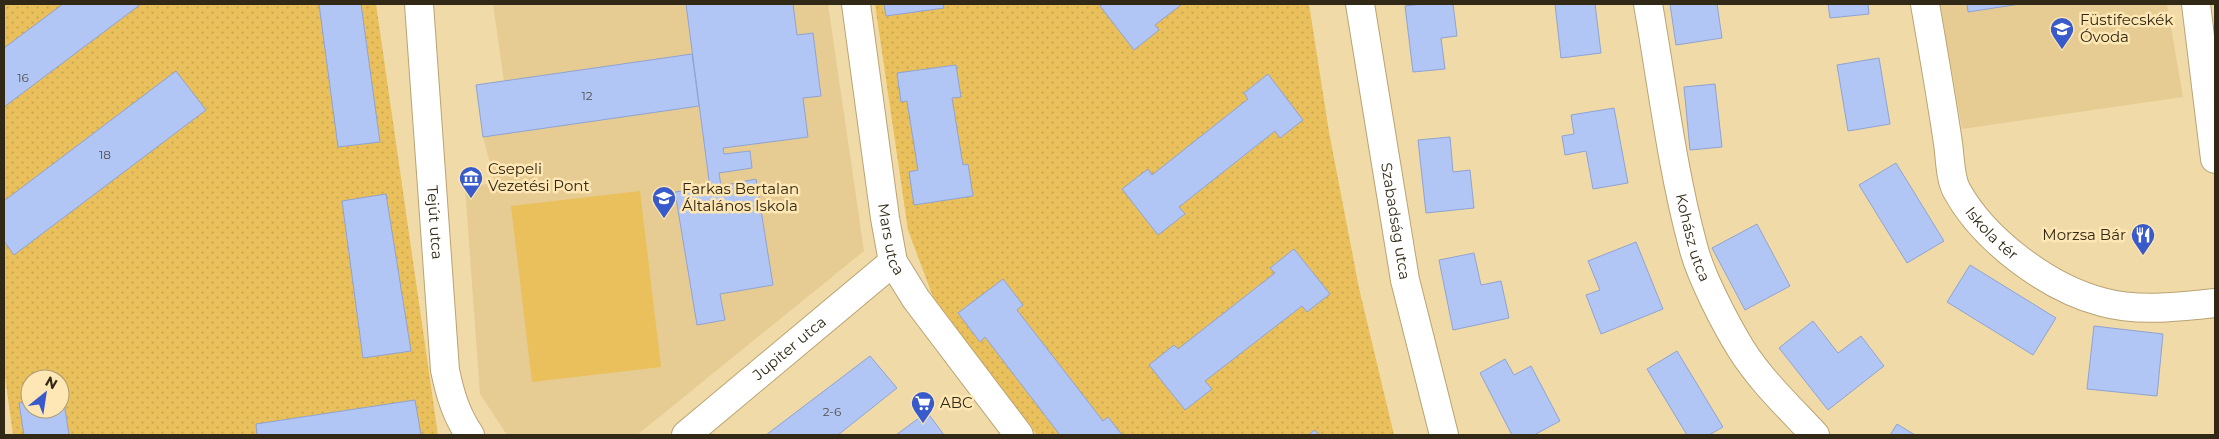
<svg xmlns="http://www.w3.org/2000/svg" width="2219" height="439" font-family="Montserrat,sans-serif">
  <style>
    .built { fill: #e6cc93 }
    .park { fill: url(#park-dots); fill-rule: evenodd }
    .pitch { fill: #e9c05c }
    .building { fill: #b2c6f5; stroke: #90a3d1 }
    .lines { fill: none; stroke-linecap: round; stroke-linejoin: round }
    .minor-casing { stroke: #b9a373; stroke-width: 30 }
    .minor { stroke: #fff; stroke-width: 28 }
    .labels { text-anchor: middle; stroke-width: 5; stroke-linejoin: round; paint-order: stroke }
    .number-label { font-size: 12px; fill: #51504d }
    .poi-label { font-size: 15px; fill: #312915; stroke: #fee7b4; text-anchor: start }
    .street-label { font-size: 15px; fill: #312915; stroke: #fee7b4 }
  </style>
  <defs>
    <pattern id="park-dots" width="8" height="8" patternUnits="userSpaceOnUse" patternTransform="scale(1.25)"><rect width="8" height="8" fill="#e9c05c"/><path d="M2 2h.1M6 6h.1" fill="none" stroke="#c8a54f" stroke-width="1.8" stroke-linecap="round"/></pattern>
  </defs>
  <rect width="100%" height="100%" fill="#f0daa7"/>
  <g class="built">
    <path d="M493 4H828L864 251 637 435H507L480 394 465 187 495 183 483 137 476 85 504 81Z"/>
    <path d="M1940 4H2167L2183 97 1962 129Z"/>
  </g>
  <g class="park">
    <path d="M4 4H376L438 435H13L4 370ZM30 379H60V409H30Z"/>
    <path d="M875 4H1309L1329 132 1359 288 1394 435H1037L933 297 908 230Z"/>
  </g>
  <path class="pitch" d="M640 191 661 367 532 382 511 206Z"/>
  <g class="building">
    <path d="M63 4H141L4 107V48Z"/>
    <path d="M319 4H361L380 142 338 147Z"/>
    <path d="M686 4H793L797 35 813 33 821 96 803 98 808 137 723 148 724 154 750 151 752 168 719 173 721 186 710 188Z"/>
    <path d="M884 4H943L944 8 886 16Z"/>
    <path d="M1103 4H1182L1155 25 1159 30 1134 50 1100 6Z"/>
    <path d="M1422 4H1453L1457 36 1441 38 1445 69 1413 72 1405 6Z"/>
    <path d="M1555 4H1595L1601 53 1561 58Z"/>
    <path d="M1670 4H1717L1722 38 1676 45Z"/>
    <path d="M1828 4H1868L1869 14 1830 18Z"/>
    <path d="M1967 4H2020L1968 12Z"/>
    <path d="M692 54 699 106 483 137 476 85Z"/>
    <path d="M1879 58 1890 124 1848 131 1837 65Z"/>
    <path d="M956 65 961 97 952 98 963 165 968 164 973 196 914 205 909 172 918 170 907 101 901 102 897 73Z"/>
    <path d="M176 71 206 110 14 255 4 241V201Z"/>
    <path d="M1268 74 1303 120 1280 138 1275 131 1179 207 1185 214 1158 235 1122 189 1148 169 1152 175 1248 99 1244 93Z"/>
    <path d="M1715 84 1722 147 1690 150 1684 87Z"/>
    <path d="M1614 108 1628 183 1593 189 1586 151 1565 155 1562 136 1574 134 1571 115Z"/>
    <path d="M1450 137 1453 172 1470 170 1474 208 1426 213 1418 140Z"/>
    <path d="M1896 163 1944 241 1907 263 1859 185Z"/>
    <path d="M756 179 773 285 720 294 725 320 697 325 675 192 721 186Z"/>
    <path d="M386 194 411 351 363 358 342 201Z"/>
    <path d="M1757 224 1790 286 1745 310 1712 248Z"/>
    <path d="M1636 242 1663 309 1601 334 1586 295 1600 290 1588 261Z"/>
    <path d="M1294 249 1330 294 1307 312 1302 306 1205 381 1212 389 1185 410 1149 365 1174 345 1178 349 1275 273 1270 268Z"/>
    <path d="M1474 253 1481 285 1501 281 1509 318 1453 330 1439 260Z"/>
    <path d="M1970 265 2056 318 2033 355 1947 302Z"/>
    <path d="M1003 279 1023 305 1017 310 1103 421 1108 417 1122 435H1060L985 337 980 342 958 313Z"/>
    <path d="M1813 321 1838 353 1861 336 1884 366 1828 410 1779 348Z"/>
    <path d="M2094 326 2163 334 2157 396 2087 389Z"/>
    <path d="M1677 351 1723 427 1709 435H1687L1647 369Z"/>
    <path d="M870 356 897 388 838 435H766Z"/>
    <path d="M1505 359 1514 375 1531 366 1560 421 1534 435H1512L1480 373Z"/>
    <path d="M60 396H63L69 435H24L19 403 30 401V409H60Z"/>
    <path d="M415 400 421 435H257L256 424Z"/>
    <path d="M927 412 944 435H896Z"/>
    <path d="M1897 424 1915 435H1890Z"/>
    <path d="M1315 430 1319 435H1308Z"/>
  </g>
  <g class="lines">
    <g class="minor-casing">
      <g id="minor">
        <path id="s1" d="M419 4 445 370C450 394 456 415 470 435"/>
        <path id="s2" d="M856 4 885 218 893 262 916 299 1019 435"/>
        <path id="s3" d="M1360 4 1405 280 1444 435"/>
        <path id="s4" d="M1648 4C1662 83 1672 169 1693 246 1700 275 1725 323 1741 349 1761 381 1790 408 1815 435"/>
        <path id="s5" d="M1925 4C1933 50 1941 96 1948 143 1950 157 1950 179 1957 191 1984 240 2048 288 2102 302 2138 312 2178 307 2215 303"/>
        <path d="M2196 4 2215 159"/>
        <path id="s6" d="M686 435 893 262"/>
      </g>
    </g>
    <use href="#minor" class="minor"/>
  </g>
  <defs>
    <g id="school-pin" transform="scale(1.25)"><path d="M0 17L-7.5 6A9.5 9.5 0 1 1 7.5 6Z" fill="#385acb" stroke="#fee7b4"/><path d="M0-5L7-2L0 1L-7-2ZM-4 1L0 2.5L4 1V4Q0 6-4 4Z" fill="#fff"/></g>
    <g id="museum-pin" transform="scale(1.25)"><path d="M0 17L-7.5 6A9.5 9.5 0 1 1 7.5 6Z" fill="#385acb" stroke="#fee7b4"/><path d="M0-6L6-3V-2H-6V-3ZM-5-1h2V3h-2ZM-1-1h2V3h-2ZM3-1h2V3H3ZM-6 4H6V6H-6Z" fill="#fff"/></g>
    <g id="restaurant-pin" transform="scale(1.25)"><path d="M0 17L-7.5 6A9.5 9.5 0 1 1 7.5 6Z" fill="#385acb" stroke="#fee7b4"/><path d="M-5-6h1v4h1v-4h1v4h1v-4h1v5L-1.5 .5V6h-2V.5L-5-1ZM5-6V6H3V1.5H1.5Q1.5-4 5-6Z" fill="#fff"/></g>
    <g id="supermarket-pin" transform="scale(1.25)"><path d="M0 17L-7.5 6A9.5 9.5 0 1 1 7.5 6Z" fill="#385acb" stroke="#fee7b4"/><path d="M-6-5.5h2.5l.6 2H6L4.5 2H-2.5L-4.4-4H-6ZM-1.5 3.2a1.3 1.3 0 1 0 .1 0ZM3 3.2a1.3 1.3 0 1 0 .1 0Z" fill="#fff"/></g>
  </defs>
  <g fill-rule="evenodd">
    <use href="#school-pin" x="2062" y="29"/>
    <use href="#museum-pin" x="471" y="178"/>
    <use href="#school-pin" x="664" y="198"/>
    <use href="#restaurant-pin" x="2143" y="235"/>
    <use href="#supermarket-pin" x="923" y="403"/>
  </g>
  <g class="labels">
    <g class="number-label">
      <text x="23" y="82">16</text>
      <text x="587" y="100">12</text>
      <text x="105" y="159">18</text>
      <text x="832" y="416">2-6</text>
    </g>
    <g class="poi-label">
      <text x="2080" y="25">Füstifecskék<tspan x="2080" dy="17">Óvoda</tspan></text>
      <text x="488" y="174">Csepeli<tspan x="488" dy="17">Vezetési Pont</tspan></text>
      <text x="682" y="194">Farkas Bertalan<tspan x="682" dy="17">Általános Iskola</tspan></text>
      <text x="2126" y="240" text-anchor="end">Morzsa Bár</text>
      <text x="940" y="408">ABC</text>
    </g>
    <g class="street-label">
      <text dy="5" stroke="none"><textPath href="#s3" startOffset="220">Szabadság utca</textPath></text>
      <text dy="5" stroke="none"><textPath href="#s1" startOffset="219">Tejút utca</textPath></text>
      <text dy="5" stroke="none"><textPath href="#s5" startOffset="245">Iskola tér</textPath></text>
      <text dy="5" stroke="none"><textPath href="#s4" startOffset="238">Kohász utca</textPath></text>
      <text dy="5" stroke="none"><textPath href="#s2" startOffset="238">Mars utca</textPath></text>
      <text dy="5" stroke="none"><textPath href="#s6" startOffset="135">Jupiter utca</textPath></text>
    </g>
  </g>
  <rect width="2219" height="439" fill="none" stroke="#312915" stroke-width="10"/>
  <g transform="translate(45 394) rotate(30)"><circle r="24" fill="#fee7b4" stroke="#ac9b74"/>
  <path d="M0-4L9 19L0 12L-9 19Z" fill="#385acb"/>
  <text y="-8" font-size="14" font-weight="bold" text-anchor="middle" fill="#312915">N</text>
  </g>
</svg>
